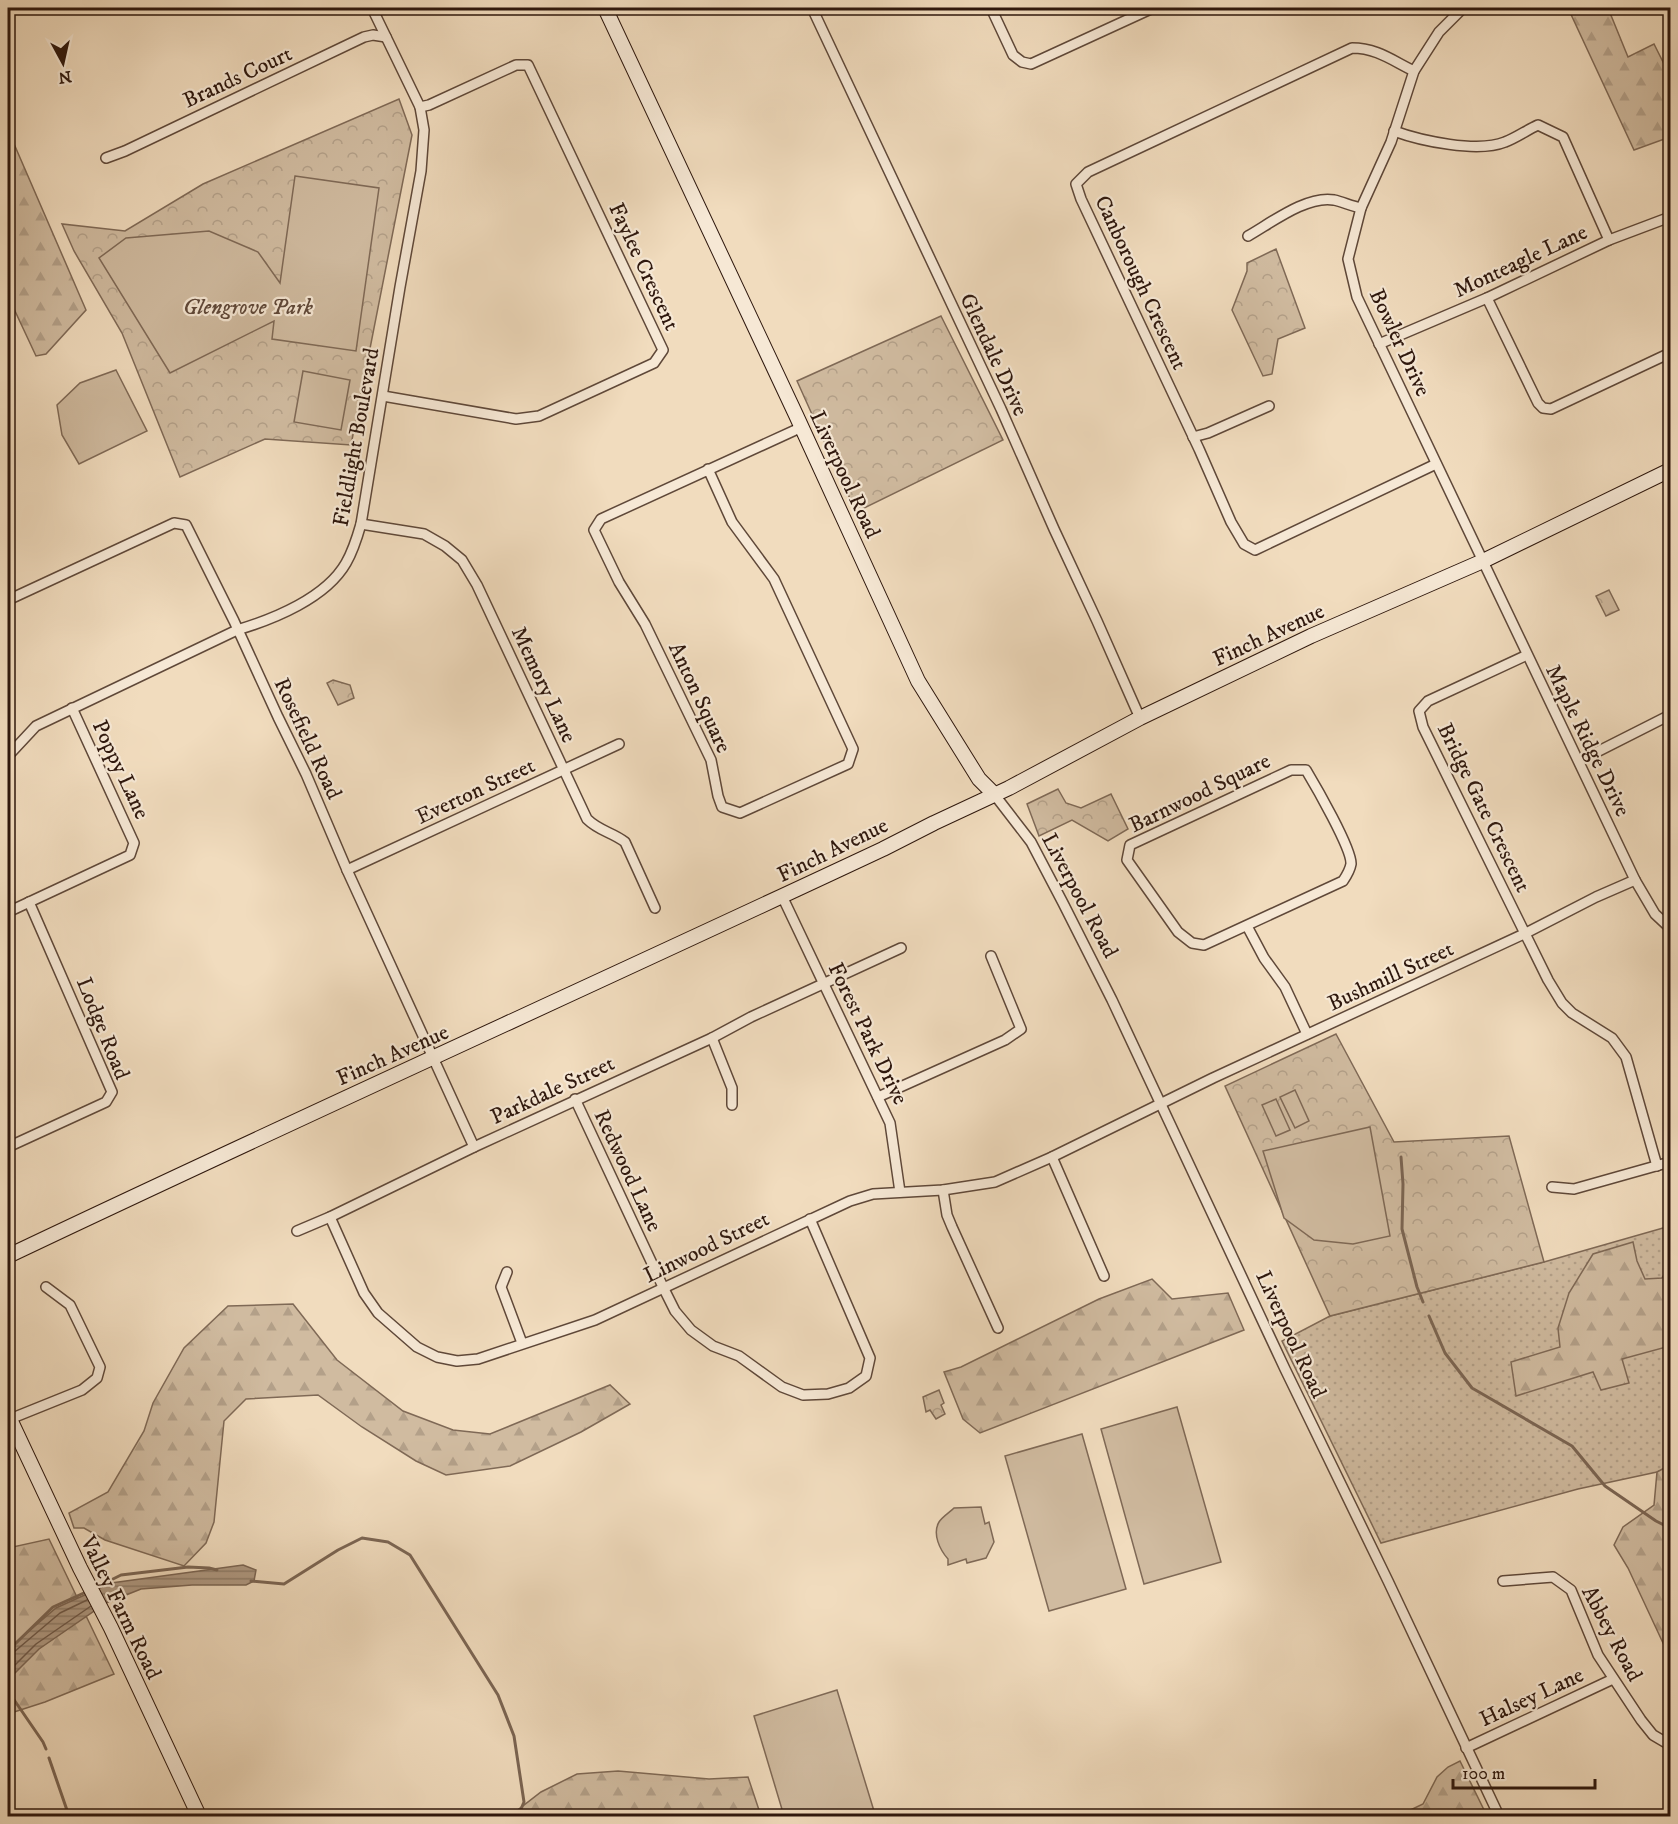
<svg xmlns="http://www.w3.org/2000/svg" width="1678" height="1824" font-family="'IM FELL DW Pica',serif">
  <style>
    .grass { fill: url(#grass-dots); stroke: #7f6956; stroke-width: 1.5 }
    .forest { fill: url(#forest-firs); stroke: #7f6956; stroke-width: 1.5 }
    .park { fill: url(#park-crowns); stroke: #7f6956; stroke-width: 1.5 }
    .garden { fill: #d0bba0; stroke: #7f6956; stroke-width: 1.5 }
    .water { fill: url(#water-rules); stroke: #7b6553; stroke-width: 1.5 }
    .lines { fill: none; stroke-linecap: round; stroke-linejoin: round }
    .shore { stroke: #6e5848; stroke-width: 1.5 }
    .stream { stroke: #7b6553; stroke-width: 3 }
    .street-casing { stroke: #5f4839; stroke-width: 12 }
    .secondary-casing { stroke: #2e170d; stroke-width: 16 }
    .street { stroke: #f6e8d5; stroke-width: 9 }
    .secondary { stroke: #f6e8d5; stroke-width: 14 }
    .labels { text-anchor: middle; stroke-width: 4.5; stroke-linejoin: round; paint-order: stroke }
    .street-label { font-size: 22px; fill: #2e170d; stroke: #f6e8d5 }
    .park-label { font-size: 22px; font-style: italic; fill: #5f4839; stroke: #f6e8d5 }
  </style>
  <defs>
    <pattern id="grass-dots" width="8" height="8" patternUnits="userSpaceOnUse" patternTransform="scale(1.5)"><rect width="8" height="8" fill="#d0bba0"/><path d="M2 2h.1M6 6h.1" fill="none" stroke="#b3a089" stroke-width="1.8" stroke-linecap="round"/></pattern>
    <pattern id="forest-firs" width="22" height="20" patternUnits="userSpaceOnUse" patternTransform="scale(1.5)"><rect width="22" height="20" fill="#d0bba0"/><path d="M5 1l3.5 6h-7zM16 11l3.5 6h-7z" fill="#b3a089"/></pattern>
    <pattern id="park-crowns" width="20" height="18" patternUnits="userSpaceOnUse" patternTransform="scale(1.5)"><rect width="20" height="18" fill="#d0bba0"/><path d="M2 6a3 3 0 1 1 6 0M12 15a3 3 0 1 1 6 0" fill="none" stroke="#b3a089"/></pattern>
    <pattern id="water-rules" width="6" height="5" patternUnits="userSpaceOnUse" patternTransform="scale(1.5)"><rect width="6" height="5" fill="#af9982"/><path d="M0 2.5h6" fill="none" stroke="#8f7c69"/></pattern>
  </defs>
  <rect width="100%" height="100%" fill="#f1dcbe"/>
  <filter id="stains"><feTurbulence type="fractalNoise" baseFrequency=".00333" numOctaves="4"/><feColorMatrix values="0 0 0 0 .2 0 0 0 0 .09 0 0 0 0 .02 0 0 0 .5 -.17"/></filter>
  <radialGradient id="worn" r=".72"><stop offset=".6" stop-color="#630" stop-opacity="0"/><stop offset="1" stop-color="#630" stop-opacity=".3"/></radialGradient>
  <path class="grass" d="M1670 1226V1467L1657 1472 1578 1489 1381 1543 1282 1341 1330 1316 1544 1262Z"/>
  <g class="forest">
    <path d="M1568 8H1608L1628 57 1654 44 1670 76V137L1634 150Z"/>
    <path d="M8 130 86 310 46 354 36 356 8 296Z"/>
    <path d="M1633 1242 1637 1261 1645 1279 1662 1278 1670 1265V1346L1622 1359 1629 1383 1601 1390 1593 1372 1516 1396 1511 1362 1560 1347 1558 1328 1569 1293 1593 1254Z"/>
    <path d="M1152 1279 1172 1299 1228 1293 1244 1330 980 1433 963 1419 944 1372 961 1367 1099 1299Z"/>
    <path d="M293 1304 337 1360 403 1411 453 1430 490 1434 610 1385 630 1404 581 1432 510 1466 446 1475 416 1461 362 1427 318 1395 246 1399 224 1421 214 1522 206 1543 184 1566 105 1540 84 1528H74L69 1513 108 1492 144 1431 153 1403 184 1348 228 1306Z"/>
    <path d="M1666 1467H1670V1658L1628 1568 1614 1545 1623 1527 1654 1505 1657 1472Z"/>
    <path d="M49 1539 114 1674 45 1702 8 1714V1548Z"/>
    <path d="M1460 1761 1487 1816H1398L1423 1804 1437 1777 1448 1767Z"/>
    <path d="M618 1771 709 1779 748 1777 761 1816H510L541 1792 577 1774Z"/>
  </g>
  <g class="park">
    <path d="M399 99 412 135 351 445 265 439 180 477 122 333 74 251 62 224 125 231 203 184Z"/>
    <path d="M1276 249 1305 328 1278 339 1272 374 1263 376 1232 310 1247 271V263Z"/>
    <path d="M941 316 1003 440 856 512 797 381Z"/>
    <path d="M1609 590 1619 610 1606 616 1596 596Z"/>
    <path d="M333 680 350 685 354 698 338 705 327 683Z"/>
    <path d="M1058 789 1066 803 1081 808 1111 794 1128 829 1108 841 1072 820 1039 836 1027 804Z"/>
    <path d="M1336 1034 1394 1142 1509 1136 1544 1262 1330 1316 1225 1086Z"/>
    <path d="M939 1390 944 1403 941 1405 945 1414 936 1419 930 1410 926 1412 923 1397Z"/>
  </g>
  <g class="garden">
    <path d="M295 176 379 188 356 351 272 339 274 321 170 373 99 258 126 238 209 231 258 252 280 283Z"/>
    <path d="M116 370 147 431 79 464 62 435 57 405 80 383Z"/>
    <path d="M303 371 350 380 341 430 294 422Z"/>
    <path d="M1295 1090 1309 1121 1295 1128 1280 1097Z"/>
    <path d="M1276 1099 1290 1130 1276 1136 1262 1105Z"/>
    <path d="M1370 1127 1390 1236 1353 1244 1314 1240 1284 1218 1263 1151Z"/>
    <path d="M1177 1407 1221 1562 1144 1584 1101 1429Z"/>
    <path d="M1082 1434 1126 1589 1049 1611 1005 1456Z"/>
    <path d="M981 1507 985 1524 989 1522 994 1542 986 1558 967 1563 966 1559 948 1565V1559C940 1550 932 1534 939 1522 942 1517 950 1512 954 1508Z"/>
    <path d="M837 1690 874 1811 855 1816H784L754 1716Z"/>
  </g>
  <path class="water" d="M243 1565 256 1570 254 1581 246 1585H192L141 1589 106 1603 39 1649 8 1680V1649L56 1608 111 1583Z"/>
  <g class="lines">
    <g class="shore">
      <path d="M8 1654 14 1652 60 1613 87 1600"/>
      <path d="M8 1672 36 1644 91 1606"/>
    </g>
    <g class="stream">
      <path d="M1401 1157 1403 1184 1402 1229 1417 1287 1423 1302"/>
      <path d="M1429 1316 1445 1353 1472 1388 1572 1446 1605 1486 1656 1521 1670 1528"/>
      <path d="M251 1581 284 1584 338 1550 362 1538 388 1542 410 1555 498 1695 514 1736 524 1802 518 1816"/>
      <path d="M95 1588 121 1575 188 1567 209 1568 217 1570"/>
      <path d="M15 1644 53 1607 86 1592"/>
      <path d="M8 1691 43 1742 46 1749"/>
      <path d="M49 1758 69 1816"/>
    </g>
    <g class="street-casing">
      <g id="street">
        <path d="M812 8 1001 409 1054 529 1097 621 1140 718"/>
        <path d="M991 8 1013 55 1022 62 1031 64 1153 8"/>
        <path d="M1463 8 1439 32 1414 71 1391 142 1361 208 1348 259 1357 297 1635 880 1655 914 1670 928"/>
        <path d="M1414 71C1393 61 1377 48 1352 48L1088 172 1076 184 1081 199 1199 449 1231 522 1244 544 1255 550 1436 464"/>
        <path d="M1394 131C1421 141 1478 153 1505 142 1516 138 1527 130 1538 125L1563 137 1609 240"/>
        <path d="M106 158 125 151 364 37 373 35 386 37"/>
        <path d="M1248 236C1271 223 1307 195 1334 200 1343 202 1351 206 1361 208"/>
        <path d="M1487 298 1538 403 1543 408 1551 409 1670 353"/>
        <path d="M1379 344 1487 298 1609 240 1670 217"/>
        <path d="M383 396 516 419 539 416 654 363 663 350 528 65H516L429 105 420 107"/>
        <path d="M1193 437 1208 433 1269 406"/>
        <path d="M708 469 732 522 774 579 853 749 848 764 740 813 722 807 718 796 711 760 645 624 619 582 594 530 601 519 802 427"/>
        <path d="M361 524 424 534 445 546 462 560 477 585 587 819C599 831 612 832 625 842L655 908"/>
        <path d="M8 600 174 523 186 525 234 621 278 717 306 774 347 870 474 1147"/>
        <path d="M1527 655 1428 701 1419 711 1423 727 1548 980 1562 1003 1572 1013 1612 1038 1626 1057 1657 1166"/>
        <path d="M8 756 36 726 237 630C274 619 326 598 346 563 353 551 357 538 361 524L400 287 421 171 424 130 420 107 372 8"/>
        <path d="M1579 761 1670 715"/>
        <path d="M1291 770H1306C1315 785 1352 849 1351 864 1350 870 1347 875 1343 881L1204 945 1192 943 1178 932 1127 860 1130 845Z"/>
        <path d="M994 794 1031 842 1063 903 1112 1000 1285 1369 1388 1581 1499 1816"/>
        <path d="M347 870 619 744"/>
        <path d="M782 896 890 1123 900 1192"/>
        <path d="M8 912 130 855 134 843 72 708"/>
        <path d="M1247 926 1264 958 1285 987 1307 1034"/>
        <path d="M712 1038 732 1088V1105"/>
        <path d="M878 1097 1005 1040 1021 1029 991 956"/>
        <path d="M575 1099 664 1289 675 1311 691 1330 713 1346 739 1356 782 1387 803 1395 828 1394 849 1388 866 1376 870 1358 810 1219"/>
        <path d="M8 1147 106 1102 112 1092 29 902"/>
        <path d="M1052 1157 1104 1276"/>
        <path d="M1552 1187 1574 1189 1670 1162"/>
        <path d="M943 1190 947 1215 952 1227 998 1328"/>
        <path d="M330 1217 364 1293 378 1313 417 1347 437 1357 457 1361 478 1359 595 1320 850 1201 873 1194 943 1190 995 1182 1052 1157 1213 1078 1526 933 1596 897 1635 880"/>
        <path d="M297 1231 330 1217 474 1147 712 1038 751 1017 901 948"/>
        <path d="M507 1272 501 1287 522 1343"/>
        <path d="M10 1419 82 1390 97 1378 100 1367 70 1305 46 1287"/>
        <path d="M1503 1581 1553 1577 1571 1590 1598 1655 1641 1720 1653 1735 1670 1745"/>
        <path d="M1466 1748 1613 1679"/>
      </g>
    </g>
    <g class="secondary-casing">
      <g id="secondary">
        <path d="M605 8 796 415 918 681 979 779 994 794"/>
        <path d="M8 1256C298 1118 591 986 883 849L934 823 1009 788 1140 718 1311 636 1483 561 1670 470"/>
        <path d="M8 1415 80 1568 111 1628 199 1816"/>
      </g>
    </g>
    <use href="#street" class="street"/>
    <use href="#secondary" class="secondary"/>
  </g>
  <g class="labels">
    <g class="street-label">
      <text transform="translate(237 76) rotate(-25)" y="8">Brands Court</text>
      <text transform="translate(1520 260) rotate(-25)" y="8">Monteagle Lane</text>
      <text transform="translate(645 266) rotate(65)" y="8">Faylee Crescent</text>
      <text transform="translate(1142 282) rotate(65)" y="8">Canborough Crescent</text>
      <text transform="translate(1401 342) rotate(65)" y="8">Bowler Drive</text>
      <text transform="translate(995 354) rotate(65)" y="8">Glendale Drive</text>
      <text transform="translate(355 437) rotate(-80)" y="8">Fieldlight Boulevard</text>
      <text transform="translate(846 474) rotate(65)" y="8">Liverpool Road</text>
      <text transform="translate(1268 634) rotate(-25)" y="8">Finch Avenue</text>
      <text transform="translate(545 684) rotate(65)" y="8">Memory Lane</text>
      <text transform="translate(701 697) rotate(65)" y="8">Anton Square</text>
      <text transform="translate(309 738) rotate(65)" y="8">Rosefield Road</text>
      <text transform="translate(1589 740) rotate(64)" y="8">Maple Ridge Drive</text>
      <text transform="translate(122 769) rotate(65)" y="8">Poppy Lane</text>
      <text transform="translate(475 790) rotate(-25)" y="8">Everton Street</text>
      <text transform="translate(1199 792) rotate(-26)" y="8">Barnwood Square</text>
      <text transform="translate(1485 807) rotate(64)" y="8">Bridge Gate Crescent</text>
      <text transform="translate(832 849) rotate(-26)" y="8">Finch Avenue</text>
      <text transform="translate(1081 895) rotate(62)" y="8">Liverpool Road</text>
      <text transform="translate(1390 975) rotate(-25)" y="8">Bushmill Street</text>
      <text transform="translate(104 1028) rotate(68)" y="8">Lodge Road</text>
      <text transform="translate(869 1033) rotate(64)" y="8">Forest Park Drive</text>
      <text transform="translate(392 1054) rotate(-24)" y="8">Finch Avenue</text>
      <text transform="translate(552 1089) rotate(-25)" y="8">Parkdale Street</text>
      <text transform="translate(629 1170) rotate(65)" y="8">Redwood Lane</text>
      <text transform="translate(706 1246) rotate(-26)" y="8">Linwood Street</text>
      <text transform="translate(1292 1334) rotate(65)" y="8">Liverpool Road</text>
      <text transform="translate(122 1607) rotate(64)" y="8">Valley Farm Road</text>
      <text transform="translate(1613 1633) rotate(62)" y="8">Abbey Road</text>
      <text transform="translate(1531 1696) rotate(-25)" y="8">Halsey Lane</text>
    </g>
    <g class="park-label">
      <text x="248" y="314">Glengrove Park</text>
    </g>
  </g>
  <rect width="1678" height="1824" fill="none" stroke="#f1dcbe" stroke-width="30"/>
  <rect x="9" y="9" width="1660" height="1806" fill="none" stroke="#2e170d" stroke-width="3"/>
  <rect x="15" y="15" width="1648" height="1794" fill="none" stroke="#2e170d" stroke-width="1.5"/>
  <g transform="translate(63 63) rotate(172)" stroke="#f6e8d5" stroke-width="4.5" paint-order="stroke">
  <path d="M0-4.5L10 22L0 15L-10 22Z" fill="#2e170d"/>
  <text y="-9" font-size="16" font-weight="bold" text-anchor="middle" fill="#2e170d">N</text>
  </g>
  <path d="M1453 1779v9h142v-9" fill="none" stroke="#2e170d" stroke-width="3"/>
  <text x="1462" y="1779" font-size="18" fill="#2e170d" stroke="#f6e8d5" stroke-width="4.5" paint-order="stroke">100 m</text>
  <rect width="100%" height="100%" filter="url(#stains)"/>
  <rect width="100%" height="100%" fill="url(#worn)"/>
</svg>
